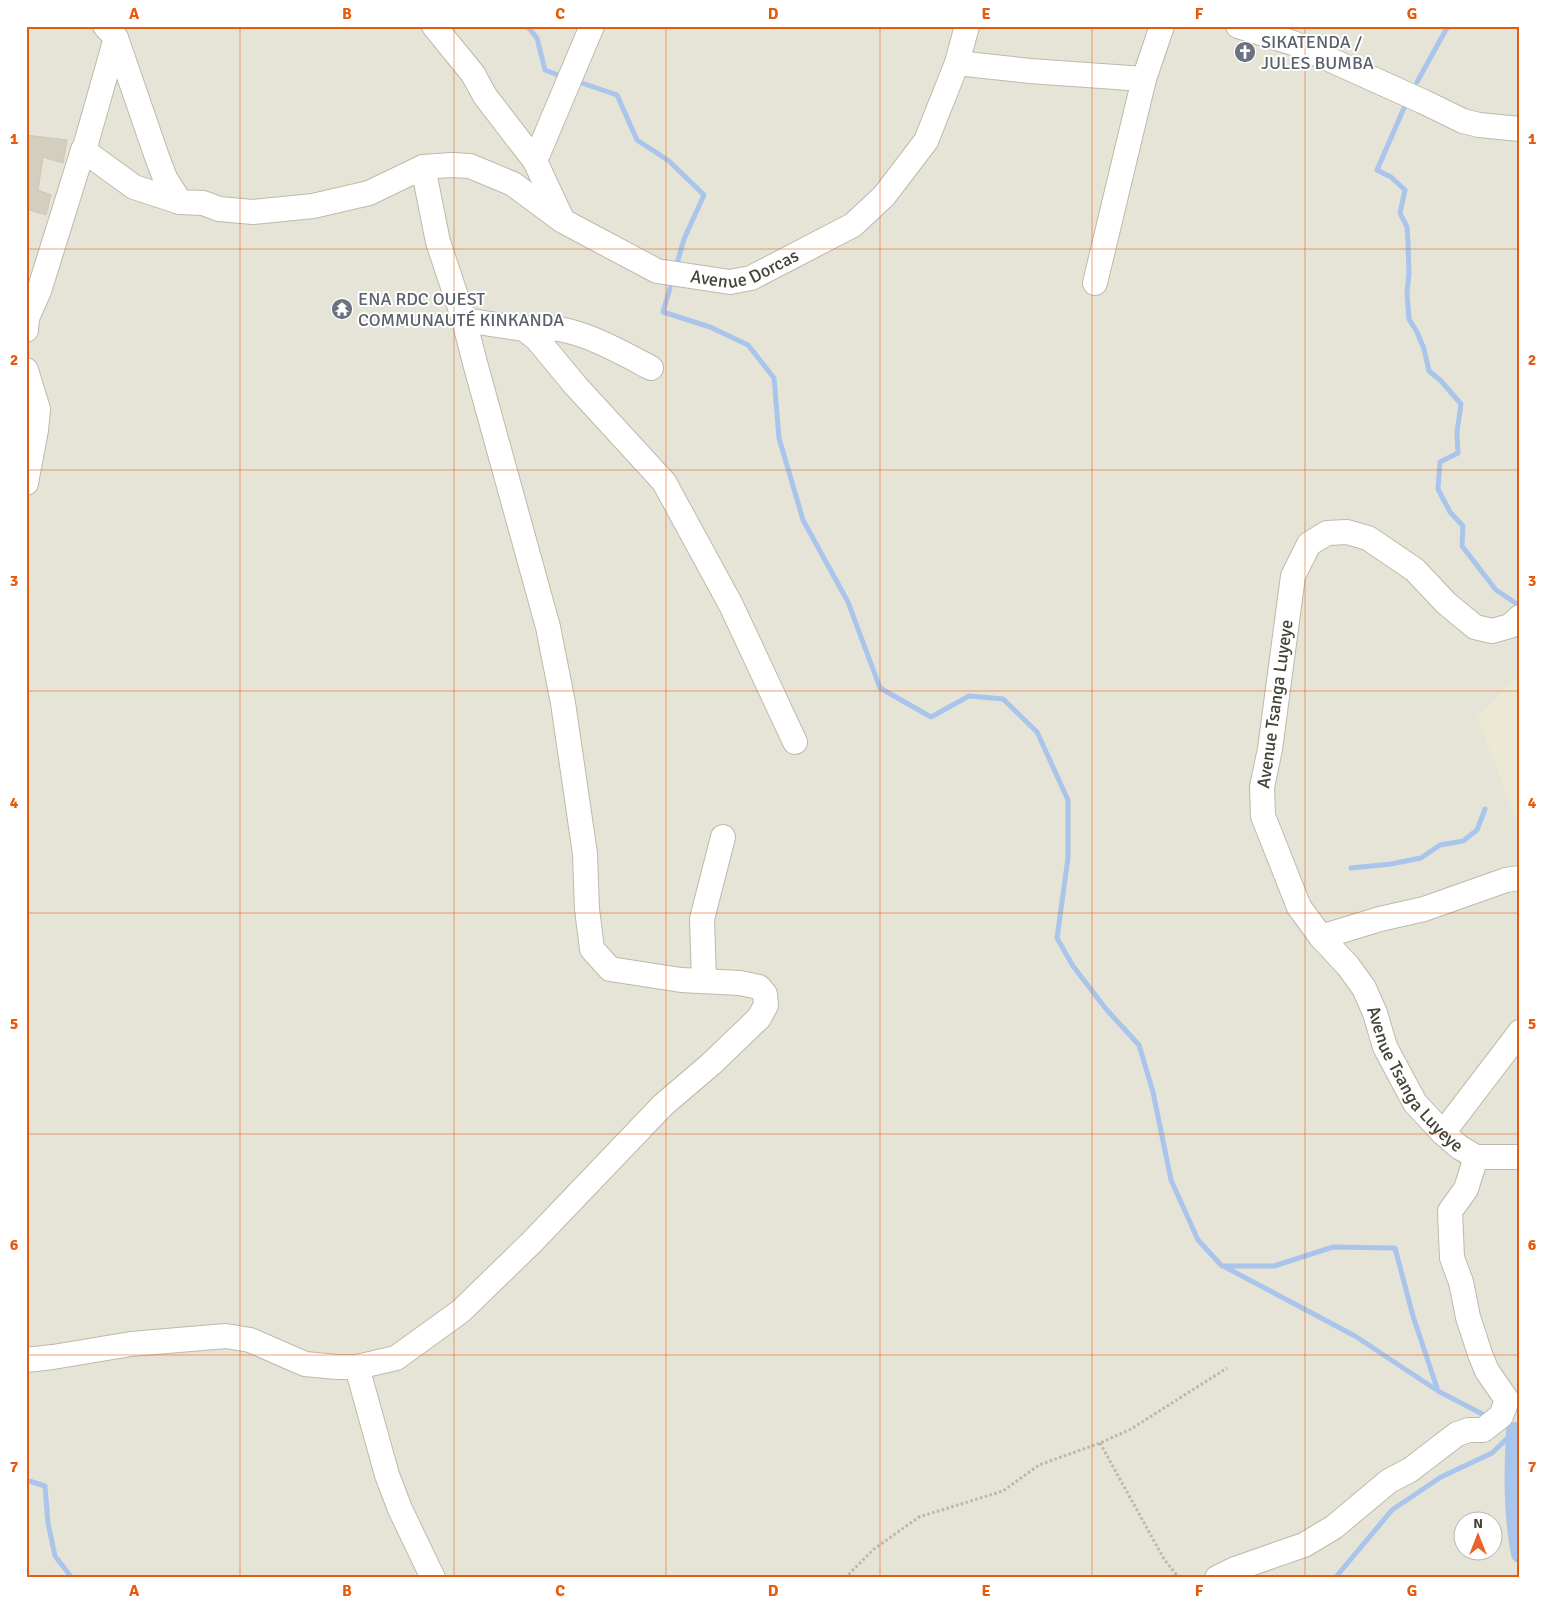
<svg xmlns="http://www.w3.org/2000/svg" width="1546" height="1604" font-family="Signika,sans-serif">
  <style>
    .residential { fill: #e6e4d6; fill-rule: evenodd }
    .education { fill: #ebe8d3 }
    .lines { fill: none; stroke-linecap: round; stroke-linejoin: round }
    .stream { stroke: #a9c5eb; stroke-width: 5 }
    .canal { stroke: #a9c5eb; stroke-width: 18 }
    .building { fill: #d3cebe; stroke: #cec7b2 }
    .minor-casing { stroke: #bdbaab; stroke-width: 26 }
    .path { stroke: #beb89d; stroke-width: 3; stroke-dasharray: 2.5 2.5; stroke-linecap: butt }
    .minor { stroke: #fff; stroke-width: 24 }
    .grid { fill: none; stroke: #e8590c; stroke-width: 1; stroke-opacity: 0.55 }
    .labels { text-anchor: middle; stroke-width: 4; stroke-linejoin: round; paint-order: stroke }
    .worship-label { font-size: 18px; fill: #5b616d; stroke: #fff; text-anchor: start }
    .street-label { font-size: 18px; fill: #454237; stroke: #fff }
    .neatline { fill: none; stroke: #e8590c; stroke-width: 2 }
    .grid-label { font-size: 16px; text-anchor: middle; font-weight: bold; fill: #e8590c }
  </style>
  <rect width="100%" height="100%" fill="#f2f1e8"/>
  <path class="residential" d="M26 26H1520V1578H26ZM1464 1522H1494V1552H1464Z"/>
  <path class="education" d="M1520 673V828L1477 717Z"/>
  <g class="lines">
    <g class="stream">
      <path d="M527 26 537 38 545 70 563 77"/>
      <path d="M576 81 617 95 637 140 669 161 704 195 684 239 678 260"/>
      <path d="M1417 82 1448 26"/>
      <path d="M1404 108 1377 170 1391 177 1405 190 1400 213 1407 227 1408 242 1409 274 1407 293 1409 319 1417 332 1424 349 1429 371 1441 381 1461 404 1457 432 1458 453 1440 462 1438 489 1450 512 1463 526 1462 546 1496 590 1520 606"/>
      <path d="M670 288 663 312 710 327 748 345 774 378 779 438 803 520 848 602 880 688 931 717 969 696 1003 699 1037 732 1068 800V858L1057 938 1073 966 1106 1009 1139 1045 1153 1092 1171 1180 1198 1240 1222 1266H1274L1333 1247 1395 1248 1413 1316 1438 1391 1488 1417"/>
      <path d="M1351 868 1391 864 1421 858 1440 845 1463 841 1477 830 1485 809"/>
      <path d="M1225 1267 1355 1336 1438 1391"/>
      <path d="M1502 1424 1520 1433"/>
      <path d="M26 1480 45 1486 48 1523 55 1556 72 1578"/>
      <path d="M1335 1578 1392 1510 1441 1477 1492 1453 1515 1431"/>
    </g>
    <path class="canal" d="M1515 1431C1513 1471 1512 1513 1520 1554"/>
  </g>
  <path class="building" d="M26 135 67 140 63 163 43 157 38 190 51 195 46 215 26 209Z"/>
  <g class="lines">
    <g class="minor-casing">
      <g id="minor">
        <path id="s1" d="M105 26 116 38 157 157 165 178 180 202 203 203 219 209 253 212 313 206 369 193 423 167 452 165 470 166 513 184 563 221 657 271 730 282 751 278 853 225 884 196 926 141 957 63 967 26"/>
        <path d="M434 26 473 74 485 96 535 161 562 219"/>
        <path d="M1238 26 1293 43 1424 102 1463 121 1479 125 1520 129"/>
        <path d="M957 63 1030 71 1144 79 1162 26"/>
        <path d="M83 150 134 187 180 202"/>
        <path d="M535 161 592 26"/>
        <path d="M1095 283 1144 79"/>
        <path d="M464 320 524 329 537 339 575 385 664 482 731 605 795 742"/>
        <path d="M524 329C569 321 613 348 651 368"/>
        <path d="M26 330 27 318 39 291 83 150 85 147 116 38"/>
        <path d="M26 370 38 409 36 430 26 483"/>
        <path id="s2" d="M1520 617 1510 626 1492 631 1475 627 1446 603 1415 570 1368 538 1347 532 1327 533 1309 544 1293 576 1270 749 1262 787 1263 816 1299 907 1321 937 1348 966 1364 988 1375 1013 1385 1047 1415 1103 1443 1133 1459 1147 1476 1157H1520"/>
        <path d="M1321 937 1380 919 1424 909 1506 880 1520 878"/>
        <path d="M704 981 702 919 723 837"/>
        <path d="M1443 1133 1520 1032"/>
        <path d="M26 1360 53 1357 131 1344 226 1336 250 1340 305 1364 337 1367H357L396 1358 461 1311 532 1242 663 1105 711 1064 759 1018 766 1005 765 994 759 987 740 983 681 980 610 969 592 949 587 909 585 854 563 703 548 627 475 363 464 320 438 242 423 167"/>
        <path d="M357 1367 387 1475 400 1509 433 1578"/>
        <path d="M1217 1578 1235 1569 1304 1545 1334 1527 1389 1481 1410 1470 1457 1434 1469 1430H1483L1501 1416 1507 1400 1487 1371 1480 1354 1468 1317 1461 1282 1452 1258 1450 1211 1466 1189 1476 1157"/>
      </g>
    </g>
    <g class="path">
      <path d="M1100 1443 1164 1559 1179 1578"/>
      <path d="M845 1578 874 1549 919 1517 1003 1491 1039 1465 1100 1443 1131 1429 1227 1368"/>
    </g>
    <use href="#minor" class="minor"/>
  </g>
  <path class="grid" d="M240 26V1578M454 26V1578M666 26V1578M880 26V1578M1092 26V1578M1305 26V1578M26 249H1520M26 470H1520M26 691H1520M26 913H1520M26 1134H1520M26 1355H1520"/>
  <defs>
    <g id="church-disc" transform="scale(1.125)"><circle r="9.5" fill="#6b7280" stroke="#fff"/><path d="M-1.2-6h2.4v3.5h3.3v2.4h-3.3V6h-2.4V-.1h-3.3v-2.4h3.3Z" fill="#fff"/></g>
    <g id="temple-disc" transform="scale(1.125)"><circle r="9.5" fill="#6b7280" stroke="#fff"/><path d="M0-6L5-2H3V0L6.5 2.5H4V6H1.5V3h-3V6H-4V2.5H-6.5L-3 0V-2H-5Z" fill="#fff"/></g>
  </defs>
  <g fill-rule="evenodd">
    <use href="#church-disc" x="1245" y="52"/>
    <use href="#temple-disc" x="342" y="309"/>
  </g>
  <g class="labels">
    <g class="worship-label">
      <text x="1261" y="48">SIKATENDA /<tspan x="1261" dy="21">JULES BUMBA</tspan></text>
      <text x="358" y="305">ENA RDC OUEST<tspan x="358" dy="21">COMMUNAUTÉ KINKANDA</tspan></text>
    </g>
    <g class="street-label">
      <text dy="6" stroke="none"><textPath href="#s1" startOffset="798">Avenue Dorcas</textPath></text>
      <text transform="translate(1275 704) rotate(-82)" y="6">Avenue Tsanga Luyeye</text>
      <text dy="6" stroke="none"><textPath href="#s2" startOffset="838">Avenue Tsanga Luyeye</textPath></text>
    </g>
  </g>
  <rect width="1546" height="1604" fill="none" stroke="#ffffff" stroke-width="55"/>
  <g transform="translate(1478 1536)"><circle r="24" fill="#ffffff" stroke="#b5b3af"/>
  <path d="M0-4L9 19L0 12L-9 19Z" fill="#ea6328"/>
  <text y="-8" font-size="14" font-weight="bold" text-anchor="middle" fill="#454237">N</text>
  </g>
  <rect x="28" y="28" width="1490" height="1548" class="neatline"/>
  <g class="grid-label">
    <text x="134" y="19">A</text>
    <text x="347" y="19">B</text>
    <text x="560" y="19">C</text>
    <text x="773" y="19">D</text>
    <text x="986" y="19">E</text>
    <text x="1199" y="19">F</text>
    <text x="1412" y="19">G</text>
    <text x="14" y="144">1</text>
    <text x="1532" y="144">1</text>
    <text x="14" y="365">2</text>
    <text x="1532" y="365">2</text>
    <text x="14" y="586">3</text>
    <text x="1532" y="586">3</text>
    <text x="14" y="808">4</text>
    <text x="1532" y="808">4</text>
    <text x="14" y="1029">5</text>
    <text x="1532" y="1029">5</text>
    <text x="14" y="1250">6</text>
    <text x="1532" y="1250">6</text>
    <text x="14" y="1472">7</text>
    <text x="1532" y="1472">7</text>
    <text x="134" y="1596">A</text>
    <text x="347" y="1596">B</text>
    <text x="560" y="1596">C</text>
    <text x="773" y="1596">D</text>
    <text x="986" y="1596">E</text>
    <text x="1199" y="1596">F</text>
    <text x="1412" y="1596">G</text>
  </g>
</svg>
